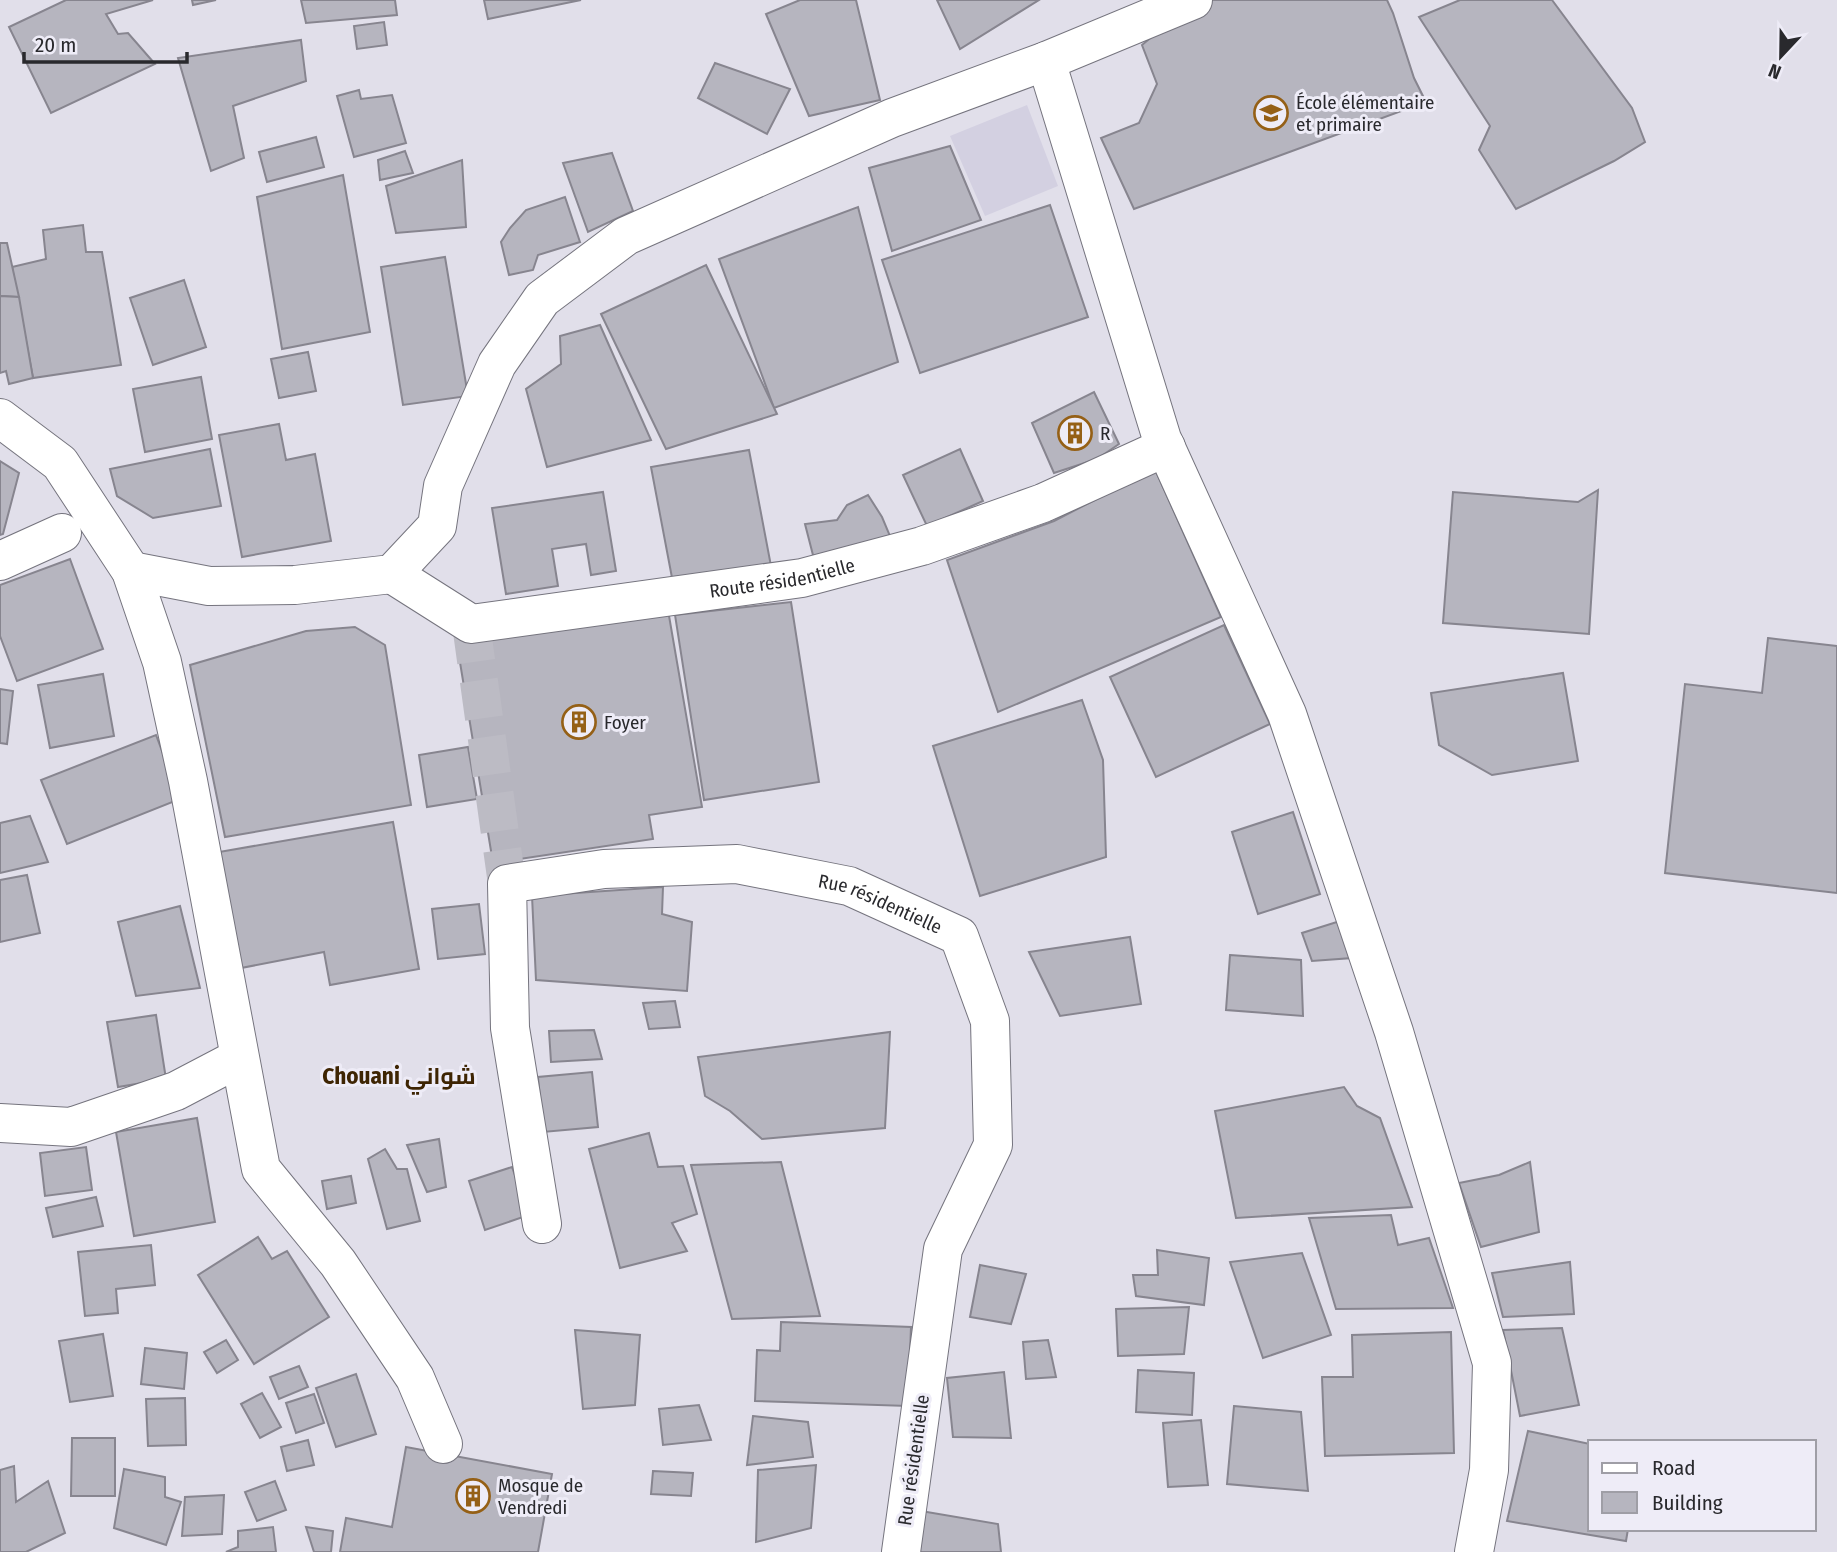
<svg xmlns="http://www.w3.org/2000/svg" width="1837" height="1552" font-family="'Fira Sans Condensed',Cairo,sans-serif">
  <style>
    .built { fill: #d3d0e1 }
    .building { fill: #b6b5bf; stroke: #87858f; stroke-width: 2 }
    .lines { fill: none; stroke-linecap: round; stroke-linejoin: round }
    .street-tunnel { stroke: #bcbbc4; stroke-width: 38; stroke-dasharray: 38 19; stroke-linecap: butt }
    .street-casing { stroke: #75747e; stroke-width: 40 }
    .secondary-casing { stroke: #75747e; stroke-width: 40 }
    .street { stroke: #fff; stroke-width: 38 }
    .secondary { stroke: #fff; stroke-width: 38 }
    .labels { text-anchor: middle; stroke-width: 6; stroke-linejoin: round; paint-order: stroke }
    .poi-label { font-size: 19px; fill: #29292d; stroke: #eeecf7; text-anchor: start }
    .street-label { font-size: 19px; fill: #29292d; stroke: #eeecf7 }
    .quarter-label { font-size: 23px; font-weight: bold; fill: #3e2503; stroke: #eeecf7 }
  </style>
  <rect width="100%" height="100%" fill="#e1dfea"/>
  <path class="built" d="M1027 105 1058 186 985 216 950 136Z"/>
  <g class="building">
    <path d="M66 0H153L106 14 118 34 128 33 155 64 51 113 9 27Z"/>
    <path d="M192 0H216L193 5Z"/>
    <path d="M301 0H395L397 15 306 23Z"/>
    <path d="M484 0H581L488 19Z"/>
    <path d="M800 0H856L880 100 809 116 766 14Z"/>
    <path d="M937 0H1039L960 49Z"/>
    <path d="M1210 0H1387L1393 13 1414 78 1426 102 1134 209 1101 138 1139 123 1157 84 1142 45 1178 15Z"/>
    <path d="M1460 0H1552L1632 108 1645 142 1614 161 1516 209 1479 150 1490 126 1419 17Z"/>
    <path d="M384 22 387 45 357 49 354 26Z"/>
    <path d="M301 40 306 81 233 106 244 158 211 171 178 58Z"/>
    <path d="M715 63 790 89 767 134 698 98Z"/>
    <path d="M359 90 361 99 392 95 406 143 354 157 337 96Z"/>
    <path d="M316 137 324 167 267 182 259 152Z"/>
    <path d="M950 146 981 220 892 251 869 168Z"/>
    <path d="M405 151 413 173 380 180 378 160Z"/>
    <path d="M612 153 633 211 588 232 563 163Z"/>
    <path d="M462 160 466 227 396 233 386 186Z"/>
    <path d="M343 175 370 332 282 349 257 197Z"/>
    <path d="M565 197 580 242 538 255 533 270 509 275 501 242 510 228 526 210Z"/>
    <path d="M1050 205 1088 317 920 373 882 260Z"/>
    <path d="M858 207 898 362 774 408 719 259Z"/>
    <path d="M83 225 86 252H102L121 365 33 378 12 267 46 259 43 230Z"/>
    <path d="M0 243H7L19 297 0 296Z"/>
    <path d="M445 257 468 396 403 405 381 267Z"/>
    <path d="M706 265 777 414 666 449 601 314Z"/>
    <path d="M184 280 206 347 153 365 130 298Z"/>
    <path d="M0 296 19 297 33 378 9 384 6 371 0 373Z"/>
    <path d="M600 325 651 440 547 467 526 389 561 364 560 336Z"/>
    <path d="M308 352 316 391 279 398 271 359Z"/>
    <path d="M201 377 212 439 145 452 133 389Z"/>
    <path d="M1094 392 1119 444 1097 459 1054 473 1032 423Z"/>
    <path d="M279 424 286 460 315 454 331 541 242 557 219 435Z"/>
    <path d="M210 449 221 506 153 518 117 496 110 469Z"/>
    <path d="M960 449 983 501 927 526 903 475Z"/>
    <path d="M749 450 771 566 673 583 651 467Z"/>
    <path d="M0 461 19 473 3 534 0 535Z"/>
    <path d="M1155 469 1221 617 998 712 947 560 1054 521Z"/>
    <path d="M1598 490 1589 634 1443 623 1453 492 1578 502Z"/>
    <path d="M603 492 616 571 591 575 586 544 552 549 558 586 506 594 492 508Z"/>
    <path d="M868 495 882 517 890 536 814 559 805 524 837 520 847 505Z"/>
    <path d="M70 559 103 649 17 681 0 636V585Z"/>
    <path d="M791 602 819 782 704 800 675 615Z"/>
    <path d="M668 610 702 807 649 815 653 839 493 863 456 638Z"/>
    <path d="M1224 625 1270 724 1156 777 1110 677Z"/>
    <path d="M355 627 385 645 411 805 225 837 190 665 306 631Z"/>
    <path d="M1768 638 1837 646V893L1665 873 1685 684 1762 693Z"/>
    <path d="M1563 673 1578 761 1492 775 1439 745 1431 693Z"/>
    <path d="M103 674 114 736 50 748 38 685Z"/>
    <path d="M0 689 13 691 7 744 0 743Z"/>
    <path d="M1082 700 1103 760 1106 857 980 896 933 746Z"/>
    <path d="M156 735 180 799 67 844 41 780Z"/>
    <path d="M468 747 477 799 427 807 419 755Z"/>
    <path d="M1293 812 1320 894 1258 914 1232 832Z"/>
    <path d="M30 816 48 862 0 873V823Z"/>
    <path d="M393 822 419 969 330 985 324 952 241 968 219 852Z"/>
    <path d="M27 875 40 933 0 942V880Z"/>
    <path d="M663 887 662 914 692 922 687 991 536 980 532 896Z"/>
    <path d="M479 904 485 954 438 959 432 909Z"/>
    <path d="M180 906 200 988 136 996 118 922Z"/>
    <path d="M1340 921 1352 958 1312 961 1302 933Z"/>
    <path d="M1130 937 1141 1004 1060 1016 1029 952Z"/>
    <path d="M1230 955 1301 960 1303 1016 1226 1010Z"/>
    <path d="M675 1001 680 1027 649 1029 643 1003Z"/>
    <path d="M156 1015 166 1079 118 1087 107 1022Z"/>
    <path d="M594 1030 602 1059 551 1062 549 1031Z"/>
    <path d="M890 1032 885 1128 762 1139 730 1111 705 1096 698 1057Z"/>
    <path d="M592 1072 598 1127 543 1132 538 1077Z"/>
    <path d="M1344 1087 1357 1106 1380 1118 1412 1207 1236 1218 1215 1111Z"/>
    <path d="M197 1118 215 1222 134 1236 116 1132Z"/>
    <path d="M649 1133 658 1167 683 1166 697 1214 672 1223 687 1251 620 1268 589 1149Z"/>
    <path d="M439 1139 446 1187 427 1192 407 1145Z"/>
    <path d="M86 1147 92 1190 45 1196 40 1153Z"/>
    <path d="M385 1149 397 1169H407L420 1221 387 1229 368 1159Z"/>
    <path d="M781 1162 820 1316 732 1319 691 1165Z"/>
    <path d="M1530 1162 1539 1232 1481 1247 1459 1183 1499 1175Z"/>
    <path d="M512 1167 529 1215 485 1230 469 1181Z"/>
    <path d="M351 1176 356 1203 327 1209 322 1181Z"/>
    <path d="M96 1197 103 1226 53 1237 46 1208Z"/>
    <path d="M1391 1215 1398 1245 1429 1238 1453 1308 1336 1309 1309 1218Z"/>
    <path d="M258 1237 272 1259 287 1251 329 1317 254 1364 198 1275Z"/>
    <path d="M151 1245 155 1285 116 1289 118 1313 85 1316 78 1252Z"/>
    <path d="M1157 1250 1209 1258 1204 1305 1136 1296 1133 1275H1158Z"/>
    <path d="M1302 1253 1331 1335 1263 1358 1230 1262Z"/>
    <path d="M1570 1262 1574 1314 1503 1317 1492 1273Z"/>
    <path d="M980 1265 1026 1274 1011 1324 970 1317Z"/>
    <path d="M1189 1307 1184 1354 1118 1356 1116 1309Z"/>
    <path d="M781 1322 911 1327 908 1406 755 1401 757 1350 780 1351Z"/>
    <path d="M1562 1328 1579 1405 1520 1416 1503 1330Z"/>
    <path d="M575 1330 640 1335 635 1405 583 1409Z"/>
    <path d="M1451 1332 1454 1453 1325 1456 1322 1377H1353L1352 1335Z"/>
    <path d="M103 1334 113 1396 70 1402 59 1341Z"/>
    <path d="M226 1340 238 1360 217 1373 204 1352Z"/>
    <path d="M1048 1340 1056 1377 1026 1379 1023 1342Z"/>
    <path d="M145 1348 187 1353 184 1389 141 1384Z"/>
    <path d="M299 1366 308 1387 279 1399 270 1377Z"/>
    <path d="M1138 1370 1194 1373 1192 1415 1136 1412Z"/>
    <path d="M1004 1372 1011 1438 953 1437 947 1378Z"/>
    <path d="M356 1374 376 1434 336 1447 316 1388Z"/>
    <path d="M262 1393 281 1427 260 1438 241 1404Z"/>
    <path d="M314 1394 324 1423 296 1433 286 1403Z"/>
    <path d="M185 1398 186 1445 148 1446 146 1399Z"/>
    <path d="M699 1405 711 1440 663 1445 659 1409Z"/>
    <path d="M1234 1406 1301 1412 1308 1491 1227 1484Z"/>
    <path d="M753 1416 808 1422 813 1457 747 1465Z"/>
    <path d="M1201 1420 1208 1485 1168 1487 1163 1423Z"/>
    <path d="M1528 1431 1590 1444V1529H1628L1626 1541 1507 1521Z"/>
    <path d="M72 1438H115V1496H71Z"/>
    <path d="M308 1440 314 1465 287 1471 281 1447Z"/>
    <path d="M406 1447 552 1474 538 1552H340L346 1518 392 1527Z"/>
    <path d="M816 1465 811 1528 756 1542 758 1470Z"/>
    <path d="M14 1466 16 1502 48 1481 65 1533 26 1552H0V1470Z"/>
    <path d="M124 1469 165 1477V1497L181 1502 166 1545 114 1528Z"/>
    <path d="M653 1471 693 1473 691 1496 651 1494Z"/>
    <path d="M275 1481 286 1510 257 1521 245 1492Z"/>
    <path d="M224 1495 222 1534 182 1536 185 1497Z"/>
    <path d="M921 1511 998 1524 1001 1552H914Z"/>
    <path d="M273 1527 276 1552H226L238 1547V1531Z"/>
    <path d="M306 1527 333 1531 331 1552H314Z"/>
  </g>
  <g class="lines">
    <path class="street-tunnel" d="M471 624 507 884"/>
    <g class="street-casing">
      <g id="street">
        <path d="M1046 61 1162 439 1287 714 1394 1032 1492 1363 1489 1470 1474 1552"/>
        <path d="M0 418 60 463 131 571 162 662 188 781 261 1169 338 1263 415 1378 443 1444"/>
        <path d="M0 561 62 533"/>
        <path id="s1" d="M392 574 471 624 802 578 922 546 1043 503 1166 447"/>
        <path d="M0 1123 71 1127 176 1091 239 1058"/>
        <path id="s2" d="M542 1224 510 1028 507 884 604 869 737 864 849 886 959 936 990 1021 993 1145 943 1249 901 1552"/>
      </g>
    </g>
    <g class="secondary-casing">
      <path id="secondary" d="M131 571 209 586 295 585 392 574 437 526 443 486 497 364 542 299 626 236 892 118 1046 61 1193 0"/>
    </g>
    <use href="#street" class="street"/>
    <use href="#secondary" class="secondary"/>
  </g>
  <defs>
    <g id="school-ring" transform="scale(1.75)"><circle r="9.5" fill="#eeecf7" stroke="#956016" stroke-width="1.5"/><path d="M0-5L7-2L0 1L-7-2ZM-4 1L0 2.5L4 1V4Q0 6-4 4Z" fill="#956016"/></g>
    <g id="building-ring" transform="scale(1.75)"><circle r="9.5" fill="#eeecf7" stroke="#956016" stroke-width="1.5"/><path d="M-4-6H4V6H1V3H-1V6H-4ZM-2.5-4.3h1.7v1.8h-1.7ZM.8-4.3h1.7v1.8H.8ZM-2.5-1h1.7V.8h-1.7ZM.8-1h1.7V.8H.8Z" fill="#956016"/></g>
  </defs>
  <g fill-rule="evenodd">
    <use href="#school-ring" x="1271" y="113"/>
    <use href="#building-ring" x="1075" y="433"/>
    <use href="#building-ring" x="579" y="722"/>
    <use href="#building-ring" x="473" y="1496"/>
  </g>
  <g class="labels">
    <g class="poi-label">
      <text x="1296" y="109">École élémentaire<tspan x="1296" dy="22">et primaire</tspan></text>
      <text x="1100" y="440">R</text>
      <text x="604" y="729">Foyer</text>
      <text x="498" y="1492">Mosque de<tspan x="498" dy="22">Vendredi</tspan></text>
    </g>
    <g class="street-label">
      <text dy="7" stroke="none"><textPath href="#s1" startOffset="408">Route résidentielle</textPath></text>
      <text dy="7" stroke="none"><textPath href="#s2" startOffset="723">Rue résidentielle</textPath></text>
      <text transform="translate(913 1460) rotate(-82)" y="7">Rue résidentielle</text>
    </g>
    <g class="quarter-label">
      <text x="399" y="1084">Chouani شواني</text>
    </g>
  </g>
  <rect x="1588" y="1440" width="228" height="91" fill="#eeecf7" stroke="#9f9ea6" stroke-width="2"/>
  <rect x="1602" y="1463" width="35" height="10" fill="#ffffff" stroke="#9f9ea6" stroke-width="2"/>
  <text x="1652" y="1475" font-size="21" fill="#29292d">Road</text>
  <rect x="1602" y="1492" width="35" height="21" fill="#b6b5bf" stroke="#9f9ea6" stroke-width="2"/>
  <text x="1652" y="1510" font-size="21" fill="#29292d">Building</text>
  <g transform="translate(1781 56) rotate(202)" stroke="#eeecf7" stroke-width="5" paint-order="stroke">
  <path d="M0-5L12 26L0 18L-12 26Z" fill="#29292d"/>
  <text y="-10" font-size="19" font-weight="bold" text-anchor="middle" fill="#29292d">N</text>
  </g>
  <path d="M24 52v10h163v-10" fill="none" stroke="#29292d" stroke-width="3.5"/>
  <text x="35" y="52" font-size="21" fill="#29292d" stroke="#eeecf7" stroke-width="5" paint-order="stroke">20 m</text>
</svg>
